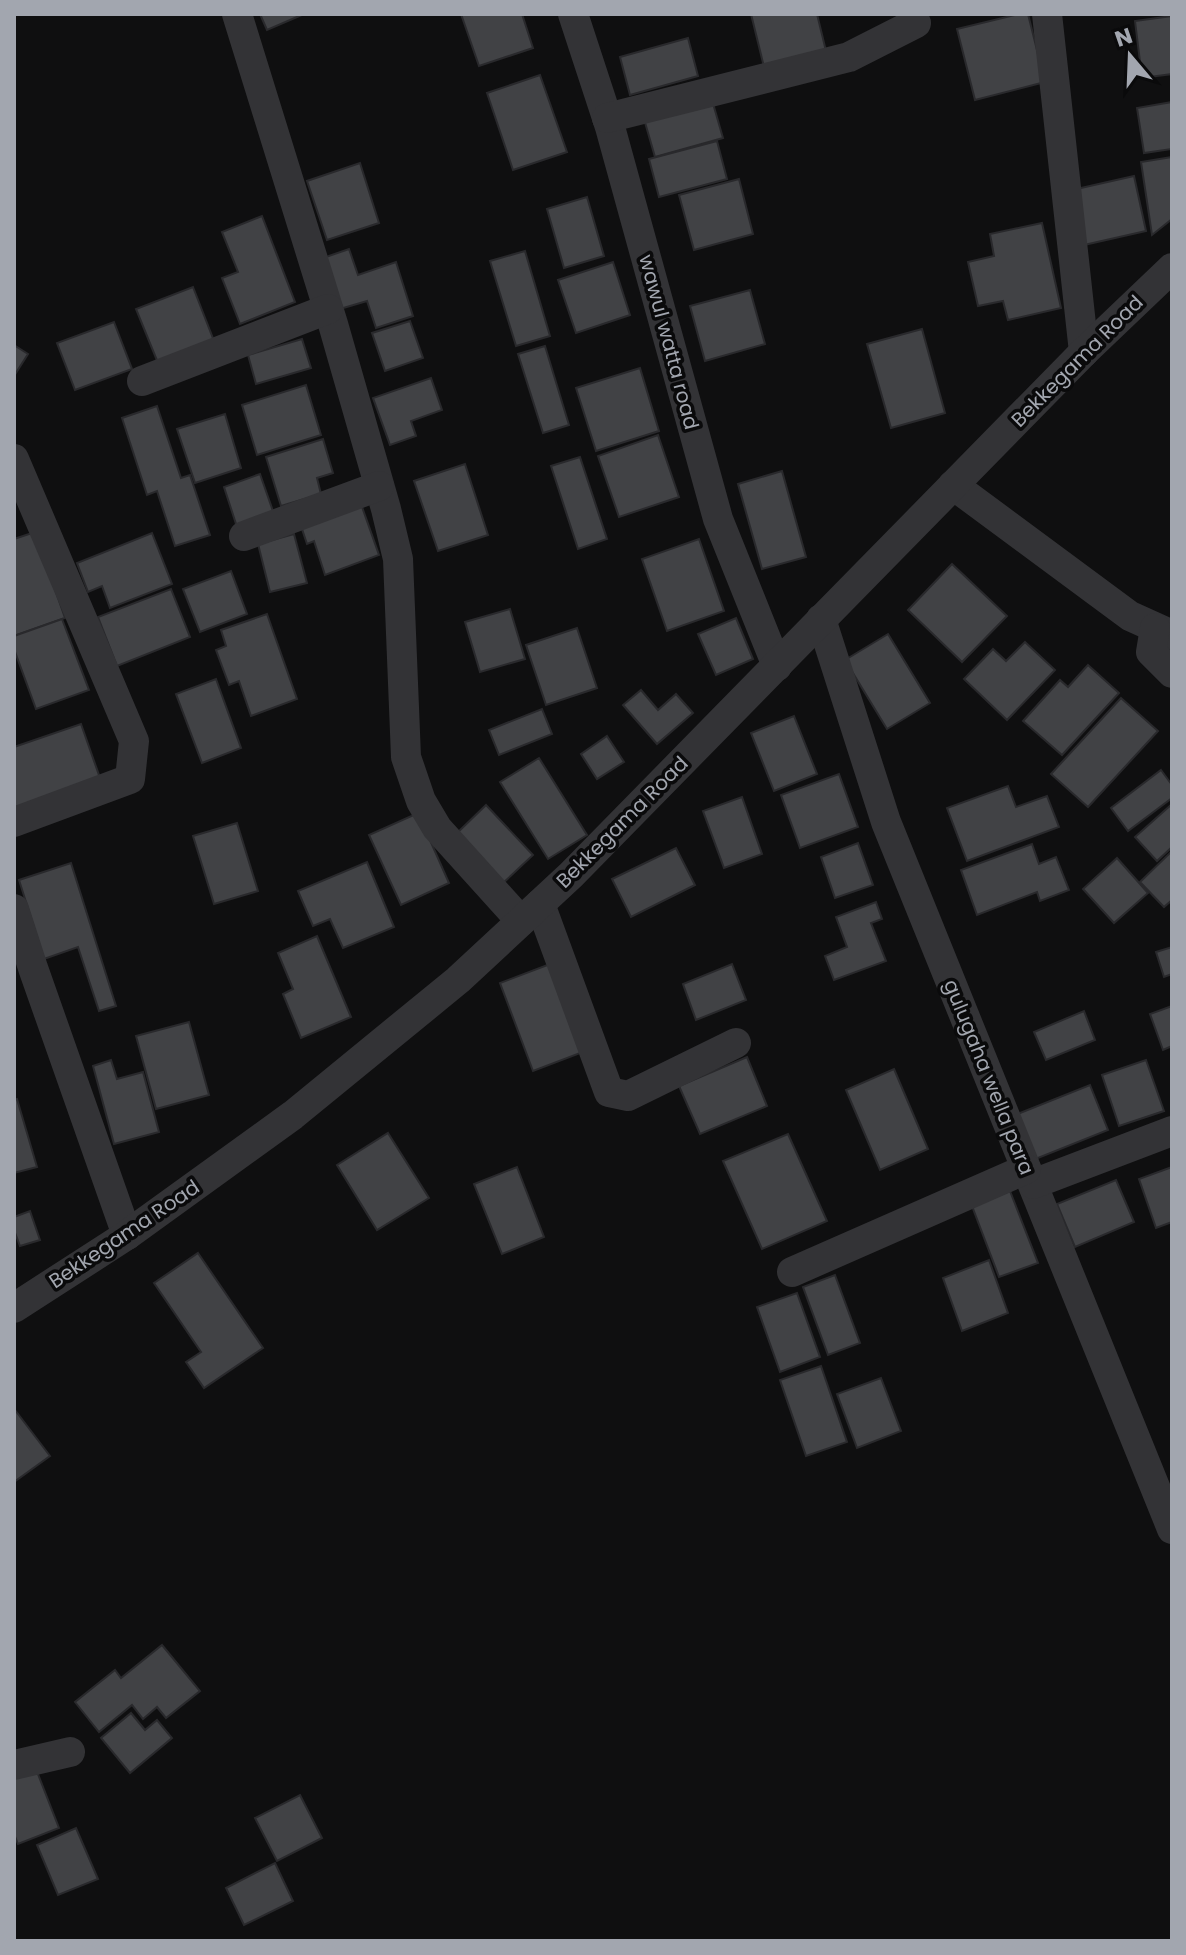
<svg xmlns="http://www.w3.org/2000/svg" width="1186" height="1955" font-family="Poppins,sans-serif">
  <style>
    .building { fill: #414245; stroke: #29292c; stroke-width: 2 }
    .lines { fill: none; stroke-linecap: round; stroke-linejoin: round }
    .street { stroke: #333336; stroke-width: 30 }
    .labels { text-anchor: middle; stroke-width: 7; stroke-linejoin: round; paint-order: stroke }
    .street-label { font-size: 20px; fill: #a2a6af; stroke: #0a0a0b }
  </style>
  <rect width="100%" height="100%" fill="#0f0f10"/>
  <g class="building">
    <path d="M260 14H304L267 30Z"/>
    <path d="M461 14H522L533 48 479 66Z"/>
    <path d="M751 14H817L826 51 764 67Z"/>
    <path d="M1019 14H1028L1045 82 975 100 957 29Z"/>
    <path d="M1172 16V74L1142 78 1135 21Z"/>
    <path d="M688 38 698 76 630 95 620 57Z"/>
    <path d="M540 75 567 152 513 170 487 93Z"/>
    <path d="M712 100 723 138 655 157 644 119Z"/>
    <path d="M1172 102V149L1144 153 1137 108Z"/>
    <path d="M717 141 727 179 659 197 649 159Z"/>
    <path d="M1172 157V219L1152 235 1141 162Z"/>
    <path d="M360 163 379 223 327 240 307 181Z"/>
    <path d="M1134 176 1146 231 1084 245 1072 190Z"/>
    <path d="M739 179 753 234 694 250 679 195Z"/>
    <path d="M587 197 604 256 564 268 547 209Z"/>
    <path d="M262 216 295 302 240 324 222 278 238 272 222 232Z"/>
    <path d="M1042 223 1061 308 1008 320 1003 301 978 306 968 262 994 256 990 234Z"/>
    <path d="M349 249 358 275 396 262 413 316 376 328 367 301 340 309 323 258Z"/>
    <path d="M525 251 550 336 516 346 490 261Z"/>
    <path d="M613 262 630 315 576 333 558 280Z"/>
    <path d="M193 287 214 341 158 363 136 309Z"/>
    <path d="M750 290 765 344 705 361 690 306Z"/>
    <path d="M410 321 423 358 385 371 372 333Z"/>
    <path d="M114 322 132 369 75 390 57 343Z"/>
    <path d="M922 329 945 413 891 428 867 344Z"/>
    <path d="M302 339 311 368 256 384 248 355Z"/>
    <path d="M14 345 28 354 14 376Z"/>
    <path d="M545 346 569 425 543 433 518 354Z"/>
    <path d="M640 368 659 431 596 451 576 388Z"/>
    <path d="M431 378 442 410 411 421 416 436 390 445 373 398Z"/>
    <path d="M306 385 321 435 257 455 242 405Z"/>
    <path d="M157 406 181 478 190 475 210 535 175 546 157 491 147 495 122 418Z"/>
    <path d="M225 414 241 468 195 483 177 429Z"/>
    <path d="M658 435 679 497 619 517 598 456Z"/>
    <path d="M323 439 333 473 317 478 321 494 281 506 266 457Z"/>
    <path d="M580 457 607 539 578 549 551 466Z"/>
    <path d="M465 464 488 535 438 551 414 481Z"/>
    <path d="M782 471 806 557 762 569 738 484Z"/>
    <path d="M260 474 274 514 237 527 224 487Z"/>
    <path d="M361 504 379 555 325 575 314 541 307 544 301 526Z"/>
    <path d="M35 532 65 618 14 636V539Z"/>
    <path d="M152 533 172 584 110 608 102 586 88 592 77 563Z"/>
    <path d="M294 534 307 583 270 592 258 544Z"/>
    <path d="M699 539 724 611 667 631 642 559Z"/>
    <path d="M952 564 1007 616 962 662 908 610Z"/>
    <path d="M231 571 247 614 200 632 183 589Z"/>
    <path d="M171 589 190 637 117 666 98 617Z"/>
    <path d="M510 609 525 659 480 672 465 622Z"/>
    <path d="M267 614 297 699 251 716 239 681 229 685 216 650 226 646 221 630Z"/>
    <path d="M736 618 753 659 716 675 698 634Z"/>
    <path d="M62 619 89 690 36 709 14 649V636Z"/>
    <path d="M577 628 597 688 546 705 526 645Z"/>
    <path d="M888 634 930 703 887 729 845 660Z"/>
    <path d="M1025 642 1055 670 1007 720 964 679 993 649 1006 661Z"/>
    <path d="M1088 665 1119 693 1062 755 1023 721 1060 680 1068 687Z"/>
    <path d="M216 679 241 748 202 763 176 694Z"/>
    <path d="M641 690 658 710 676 694 693 713 657 744 623 705Z"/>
    <path d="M1121 698 1158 731 1088 807 1051 774Z"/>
    <path d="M542 709 552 734 499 755 489 730Z"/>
    <path d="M794 716 817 774 774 791 751 733Z"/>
    <path d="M81 724 100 778 14 808V747Z"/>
    <path d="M607 736 624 762 597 779 581 754Z"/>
    <path d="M539 758 587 835 548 859 500 782Z"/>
    <path d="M1161 770 1172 785V798L1128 831 1111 808Z"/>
    <path d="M839 774 858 827 800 848 781 795Z"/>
    <path d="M1008 786 1016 807 1047 796 1059 827 967 861 947 808Z"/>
    <path d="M742 797 762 854 724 868 703 811Z"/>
    <path d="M1172 804V847L1157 861 1135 837Z"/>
    <path d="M486 805 533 855 502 884 456 834Z"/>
    <path d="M418 813 449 883 401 905 369 835Z"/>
    <path d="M237 823 258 891 214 904 193 836Z"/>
    <path d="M858 843 873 885 835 898 821 857Z"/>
    <path d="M1032 844 1039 864 1056 857 1069 890 1040 901 1037 892 977 915 961 870Z"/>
    <path d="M676 848 695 885 631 917 612 879Z"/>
    <path d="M1172 851V900L1164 907 1140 882Z"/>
    <path d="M1117 858 1148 893 1114 923 1083 889Z"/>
    <path d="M367 862 394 927 343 948 330 919 313 926 298 891Z"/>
    <path d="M71 863 116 1006 99 1011 78 947 44 959 19 880Z"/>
    <path d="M876 902 882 919 871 923 886 961 834 980 825 956 847 947 836 917Z"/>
    <path d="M317 936 351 1017 301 1038 283 994 293 989 278 953Z"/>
    <path d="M1172 947V974L1164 977 1156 952Z"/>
    <path d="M550 964 583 1052 533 1071 500 983Z"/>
    <path d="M732 964 746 1000 696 1020 683 984Z"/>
    <path d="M1172 1006V1046L1163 1050 1150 1014Z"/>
    <path d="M1084 1011 1095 1040 1046 1060 1034 1032Z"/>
    <path d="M189 1022 209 1095 156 1109 136 1036Z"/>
    <path d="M747 1057 767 1106 700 1134 679 1086Z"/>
    <path d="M111 1060 117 1079 143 1072 159 1132 114 1144 93 1066Z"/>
    <path d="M1146 1060 1164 1111 1119 1126 1102 1075Z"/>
    <path d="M894 1069 928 1149 880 1170 846 1090Z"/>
    <path d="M1090 1085 1108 1130 1033 1160 1015 1115Z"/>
    <path d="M17 1099 37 1167 14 1173V1100Z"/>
    <path d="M388 1133 429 1198 377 1230 337 1165Z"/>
    <path d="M788 1134 827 1221 762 1249 723 1161Z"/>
    <path d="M517 1167 544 1237 502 1254 474 1184Z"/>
    <path d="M1172 1167V1222L1156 1228 1139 1179Z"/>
    <path d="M1116 1180 1134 1222 1075 1247 1057 1204Z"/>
    <path d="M1010 1191 1038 1263 999 1277 972 1206Z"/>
    <path d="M30 1211 40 1240 20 1246 14 1230V1217Z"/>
    <path d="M198 1253 263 1348 204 1388 186 1362 201 1352 154 1283Z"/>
    <path d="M989 1260 1008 1313 962 1331 943 1278Z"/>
    <path d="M835 1275 860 1343 828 1355 803 1287Z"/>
    <path d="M797 1293 820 1357 780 1372 757 1307Z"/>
    <path d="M821 1366 847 1442 806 1456 780 1380Z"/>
    <path d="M881 1378 901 1431 857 1448 837 1394Z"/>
    <path d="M15 1410 50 1456 14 1482V1411Z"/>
    <path d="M162 1645 200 1691 166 1718 157 1707 143 1719 132 1705 99 1732 75 1702 115 1670 121 1678Z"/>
    <path d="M131 1713 145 1730 157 1720 172 1738 130 1773 101 1738Z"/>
    <path d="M36 1769 59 1828 18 1844 14 1834V1778Z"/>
    <path d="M300 1795 322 1838 277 1861 255 1818Z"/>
    <path d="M76 1828 98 1879 58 1895 37 1845Z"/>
    <path d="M275 1863 293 1901 244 1925 226 1888Z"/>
  </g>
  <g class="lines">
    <g class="street">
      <path d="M237 14 333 324 386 509 398 559 406 757 421 801 437 828 521 921"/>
      <path d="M573 14 610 127 718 519 777 666"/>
      <path d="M1047 14 1084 352"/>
      <path d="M607 118 849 57 916 23"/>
      <path d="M142 381 328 309"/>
      <path d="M14 459 134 741 130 779 14 822"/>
      <path d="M953 485 1130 616 1172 635"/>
      <path d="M244 536 379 486"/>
      <path d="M821 619 886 822 1172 1529"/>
      <path d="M1155 628 1151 652 1172 673"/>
      <path d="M540 904 609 1092 628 1096 736 1043"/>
      <path d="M14 909 33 968 127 1235"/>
      <path d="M1033 1184 1172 1131"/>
      <path d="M792 1272 1026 1169"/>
      <path d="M14 1308 127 1235 293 1115 458 980 571 875 1084 352 1172 268"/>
      <path d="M14 1765 70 1752"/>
    </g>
  </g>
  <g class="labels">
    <g class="street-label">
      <text transform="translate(669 342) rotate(75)" y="7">wawul watta road</text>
      <text transform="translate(1077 361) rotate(-45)" y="7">Bekkegama Road</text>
      <text transform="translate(622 822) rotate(-45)" y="7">Bekkegama Road</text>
      <text transform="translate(989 1077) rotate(68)" y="7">gulugaha wella para</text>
      <text transform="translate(124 1234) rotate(-34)" y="7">Bekkegama Road</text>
    </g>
  </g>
  <rect width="1186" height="1955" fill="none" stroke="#a2a6af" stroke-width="32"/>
  <g transform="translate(1130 56) rotate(341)" stroke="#0a0a0b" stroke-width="6" paint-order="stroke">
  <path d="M0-6L14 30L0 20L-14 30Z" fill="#a2a6af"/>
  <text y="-12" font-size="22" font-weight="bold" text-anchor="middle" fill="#a2a6af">N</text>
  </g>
</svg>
